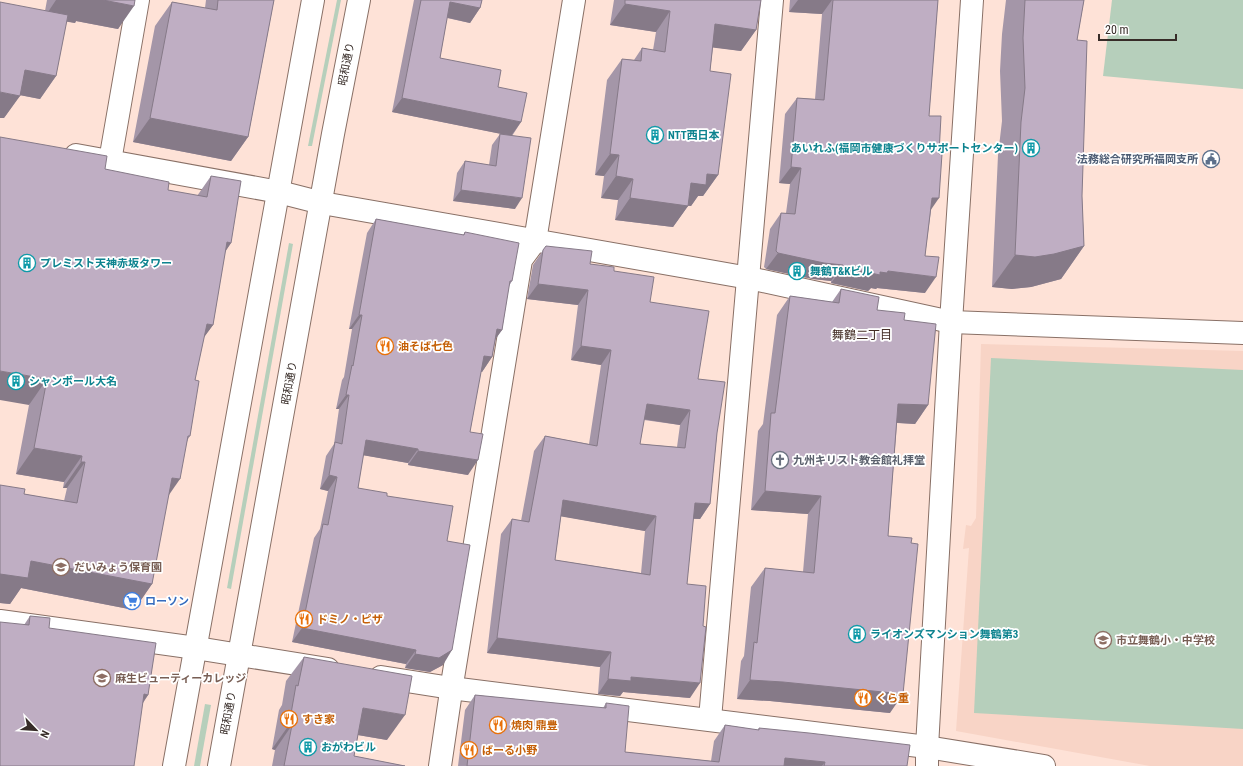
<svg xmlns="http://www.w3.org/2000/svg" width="1243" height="766" font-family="'Roboto Condensed','Noto Sans JP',sans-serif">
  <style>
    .built { fill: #f8d4c6 }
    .green { fill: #b6cfbb }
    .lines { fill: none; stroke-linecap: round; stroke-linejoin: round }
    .minor-casing { stroke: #897066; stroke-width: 24 }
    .minor { stroke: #fff; stroke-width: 22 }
    .wall { fill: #a496a8; fill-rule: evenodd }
    .shaded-wall { fill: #867a88 }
    .building { fill: #bfaec3; stroke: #867a88; fill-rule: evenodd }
    .labels { text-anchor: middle; stroke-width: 3.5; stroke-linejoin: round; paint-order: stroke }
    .street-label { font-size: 11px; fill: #372c28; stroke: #fff }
    .culture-label { font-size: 11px; font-weight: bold; fill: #0d838f; stroke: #fff; text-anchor: start }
    .service-label { font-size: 11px; font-weight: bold; fill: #4e5e75; stroke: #fff; text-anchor: end }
    .food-label { font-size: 11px; font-weight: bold; fill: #c56008; stroke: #fff; text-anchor: start }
    .worship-label { font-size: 11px; font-weight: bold; fill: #5b616d; stroke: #fff; text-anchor: start }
    .education-label { font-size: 11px; font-weight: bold; fill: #785e54; stroke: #fff; text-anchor: start }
    .shop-label { font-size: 11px; font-weight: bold; fill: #366cbe; stroke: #fff; text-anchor: start }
    .neighbourhood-label { font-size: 12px; fill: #442e26; stroke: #fff }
  </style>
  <rect width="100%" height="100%" fill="#fee2d7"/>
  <path class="built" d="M981 344 1243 351V766H1150L956 731 969 548 963 549 966 525 971 526 976 518Z"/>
  <g class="green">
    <path d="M337 0H341L312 146H308Z"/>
    <path d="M1112 0H1243V89L1103 76Z"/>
    <path d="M289 243 293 244 231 589 227 588Z"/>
    <path d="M991 358 1243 370V729L974 713Z"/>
    <path d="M205 704 211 705 200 766H194Z"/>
  </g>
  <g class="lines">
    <g class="minor-casing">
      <g id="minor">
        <path d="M76 155 279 192 322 203 749 278 951 322 1243 333"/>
        <path d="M110 161 138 0"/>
        <path d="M0 621 196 648 328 669"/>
        <path d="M381 677 451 688 927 747 1044 766"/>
        <path d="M710 719 772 0"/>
        <path d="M174 766 313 0"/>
        <path d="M219 766 333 134 359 0"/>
        <path d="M440 766 453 678 521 260 535 241 574 0"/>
        <path d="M927 766V747L951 322 972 0"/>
      </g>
    </g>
    <use href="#minor" class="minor"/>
  </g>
  <g class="wall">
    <path d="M47 0H135L118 29 76 21 75 23 66 21 56 76 40 99 20 95 4 118 45 11Z"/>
    <path d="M206 0H274L248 137 231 161 133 142 155 26 172 2 205 8Z"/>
    <path d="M414 0H482L480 8 470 23 447 18 440 58 498 87 521 122 512 136 515 209 453 201 457 173 465 161 489 165 492 145 500 134H502L392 112Z"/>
    <path d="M614 0H761L756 30 741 51 713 47 710 71 718 175 703 196H698L691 206H688L673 227 615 220 618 200 601 198 604 176 595 175 607 80 622 59 634 60 642 48 653 50 656 32 610 25Z"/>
    <path d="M790 0H938L929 116 931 210 925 256V293L877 288 876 289 871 288 868 291 831 283V281L813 279 766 269 764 267 770 229 781 213H786L790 184 779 183 785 114 797 98 815 99 822 14 789 12Z"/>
    <path d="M1006 0H1084L1077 40 1082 196 1084 246 1061 279 1031 287 1012 289 992 287 998 155 1002 121 1000 71 1002 34Z"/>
    <path d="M105 169 168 190 197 196 211 176 231 243 225 252 213 325 204 337 195 380 190 436 188 439 168 496 152 584 134 610 21 588 10 604 0 603V485L24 494 64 501 67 488H63L64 482 16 474 29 405Z"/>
    <path d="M376 219 463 235 465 232 512 281 509 286 502 330 496 338 492 357 482 372 481 371 470 432 468 475 408 465V463L363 455 358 488 387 496 447 541 443 665 430 672 405 668 406 664 292 642 314 538 320 529 328 491 320 489 326 456 334 444 339 409H336L342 380 344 377 352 329H349L367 233Z"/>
    <path d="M546 246 590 264 614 271 650 302 698 379 717 433 710 504 700 519H693L687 584 690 698 623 692 620 696 598 694 600 667 487 653 501 534 512 519 521 521 534 451 545 436 589 444 601 365 571 360 578 305 527 299 533 265ZM644 420 680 425 677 447 640 444ZM561 516 645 531 641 573 555 560Z"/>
    <path d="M841 289 877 310 904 320 928 405 915 424 897 423 888 536 890 713 770 701 737 699 741 661 744 656 751 587 765 568 803 572 808 514 751 510 758 431 763 424 777 315 790 296 832 302Z"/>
    <path d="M30 616 148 695 143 703 24 625Z"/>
    <path d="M304 657 387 740 358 735 354 756 405 766H272L275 750 272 749 279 710 282 705 286 681Z"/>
    <path d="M475 695 603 708 606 703 625 752 711 761 714 741 725 725 758 730 759 728 907 766H458L465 710Z"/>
  </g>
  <g class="shaded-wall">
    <path d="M56 0H103L134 6 118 29 76 21 75 23 44 18Z"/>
    <path d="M798 0H832L822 14 789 12Z"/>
    <path d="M450 2 480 8 470 23 440 16Z"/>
    <path d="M625 4 670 11 656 32 610 25Z"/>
    <path d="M715 24 756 30 741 51 700 46Z"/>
    <path d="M25 70 56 76 40 99 9 93Z"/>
    <path d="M0 92 20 96 4 118H0Z"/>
    <path d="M402 98 521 122 511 136 392 112Z"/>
    <path d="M150 118 248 137 231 161 133 142Z"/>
    <path d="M610 154 619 155 604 176 595 175Z"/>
    <path d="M791 167 801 168 790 184 779 183Z"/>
    <path d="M707 174 718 175 703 196H698L691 206 684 205 688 206 673 227 615 220 630 198Z"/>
    <path d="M616 176 633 179 618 200 601 198Z"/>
    <path d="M461 190 522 198 515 209 453 201Z"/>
    <path d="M932 198H939L928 214Z"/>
    <path d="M227 242 231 243 213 269Z"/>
    <path d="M1084 246 1061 279 1031 287 1012 289 992 287 1015 255Z"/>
    <path d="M778 253 843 265 831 281 813 279 766 269Z"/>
    <path d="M843 267 880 272 888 271 936 277 925 293 877 288 876 289 871 288 868 291 831 283Z"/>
    <path d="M538 284 588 290 578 305 527 299Z"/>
    <path d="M359 315H362L352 329H349Z"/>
    <path d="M207 324 213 325 194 351Z"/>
    <path d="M497 329 502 330 492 344Z"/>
    <path d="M581 346 611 350 601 365 571 360Z"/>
    <path d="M484 356 492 357 482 372 474 370Z"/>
    <path d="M0 371 47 379 29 405 0 400Z"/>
    <path d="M346 395H349L339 409H336Z"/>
    <path d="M647 404 690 410 680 425 636 418Z"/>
    <path d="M898 404 928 405 915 424 885 422Z"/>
    <path d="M366 440 418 449 408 463 356 454Z"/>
    <path d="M34 448 82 456 64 482 16 474Z"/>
    <path d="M418 451 478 460 468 475 408 465Z"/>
    <path d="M81 462H85L67 488H63Z"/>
    <path d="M329 475 337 477 328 491 320 489Z"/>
    <path d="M172 478 180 479 162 505Z"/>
    <path d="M765 491 821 496 808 514 751 510Z"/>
    <path d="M563 500 656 516 645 531 553 515Z"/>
    <path d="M695 503 710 504 700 519 684 518Z"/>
    <path d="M31 561 152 584 134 610 21 588 10 604 0 603V574Z"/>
    <path d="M302 628 416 650 406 664 292 642Z"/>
    <path d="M497 638 611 652 600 667 487 653Z"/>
    <path d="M452 650 443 665 430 672 405 668 415 654Z"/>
    <path d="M631 677 700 683 690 698 623 692 620 696 598 694 608 679Z"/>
    <path d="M750 680 783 682 903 694 890 713 770 701 737 699Z"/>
    <path d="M144 694 148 695 131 720Z"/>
    <path d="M363 708 405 715 387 740 346 733Z"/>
    <path d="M289 725H292L275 750 272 749Z"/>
    <path d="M785 758 825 762 822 766H779Z"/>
  </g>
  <g class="building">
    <path d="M103 0H135L134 6Z"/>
    <path d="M218 0H274L248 137 150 118 172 2 217 10Z"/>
    <path d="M421 0H482L480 8 450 2 440 58 501 70 498 87 527 93 521 122 402 98Z"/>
    <path d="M625 0H761L756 30 715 24 710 71 731 74 718 175 707 174 706 185 691 183 688 206 630 198 633 179 616 176 619 155 610 154 622 59 641 61 642 48 665 52 670 11 625 4Z"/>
    <path d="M833 0H938L929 116H941L939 154H942L939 198H932L925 256 939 257 936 277 888 271 887 273 880 272V275L843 267V265L824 263 778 253 776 251 781 213 795 214 801 168 791 167 797 98 824 100Z"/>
    <path d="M1025 0H1084L1077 40 1087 41 1082 196 1084 246 1054 254 1035 257 1015 255 1021 122 1025 88 1023 38Z"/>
    <path d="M0 2 68 15 56 76 25 70 20 96 0 92Z"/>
    <path d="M500 134 531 138 522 198 461 190 465 161 496 166Z"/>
    <path d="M0 137 107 156 105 169 169 182 168 190 207 197 211 176 241 181 231 243 227 242 213 325 207 324 195 380 199 381 190 436H188L180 479 172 478 152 584 31 561 28 578 0 574V485L25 489 24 494 77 503 85 462H81L82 456 34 448 47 379 0 371Z"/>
    <path d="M376 219 464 235 465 232 519 243 512 281H510L502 330 497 329 492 357 484 356 470 432 483 434 478 460 418 451V449L366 440 358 488 387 493V496L453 506 447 541 470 545 452 650 439 658 415 654 416 650 302 628 323 524 328 525 337 477 329 475 335 442 342 444 349 395H346L352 365 353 366 362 315H359Z"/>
    <path d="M546 246 592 251 590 264 614 267V271L654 277 650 302 709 311 698 379 725 382 717 433 710 504 695 503 687 584 706 586 703 626 706 627 700 683 631 677V681L608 679 611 652 497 638 512 519 529 522 545 436 597 446 611 350 581 346 588 290 538 284 543 250ZM647 404 690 410 685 448 640 444ZM563 500 656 516 650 575 555 560Z"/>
    <path d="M841 289 879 297 877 310 905 313 904 320 936 324 928 405 898 404 888 536 912 538 911 543 918 544 903 694 783 682 750 680 754 642 757 643 765 568 814 573 821 496 765 491 771 413H775L790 296 839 303Z"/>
    <path d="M30 616 50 618 49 628 156 643 148 695 144 694 134 766H0V622L29 625Z"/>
    <path d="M304 657 412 676 405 715 363 708 354 756 405 766H284L292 725H289L296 685 298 686Z"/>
    <path d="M475 695 606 708V703L629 706 625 752 719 762 725 725 759 730V728L809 733 910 745 907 766H824L825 762 785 758 784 766H467Z"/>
  </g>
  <defs>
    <g id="building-ring" transform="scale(0.9)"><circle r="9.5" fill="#fff" stroke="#0f9aa8" stroke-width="1.5"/><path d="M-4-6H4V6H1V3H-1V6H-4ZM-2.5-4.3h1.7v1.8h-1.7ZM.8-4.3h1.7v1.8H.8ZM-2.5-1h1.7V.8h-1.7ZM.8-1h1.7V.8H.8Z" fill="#0f9aa8"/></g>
    <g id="civic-ring" transform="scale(0.9)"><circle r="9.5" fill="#fff" stroke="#5c6f8a" stroke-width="1.5"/><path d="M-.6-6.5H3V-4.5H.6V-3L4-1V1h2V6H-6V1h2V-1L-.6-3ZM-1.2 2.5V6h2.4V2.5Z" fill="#5c6f8a"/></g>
    <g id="restaurant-ring" transform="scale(0.9)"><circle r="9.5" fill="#fff" stroke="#e8710a" stroke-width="1.5"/><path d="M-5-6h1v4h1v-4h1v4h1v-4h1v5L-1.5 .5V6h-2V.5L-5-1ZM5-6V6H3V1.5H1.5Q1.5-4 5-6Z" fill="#e8710a"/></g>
    <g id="church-ring" transform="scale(0.9)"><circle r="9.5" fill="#fff" stroke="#6b7280" stroke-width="1.5"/><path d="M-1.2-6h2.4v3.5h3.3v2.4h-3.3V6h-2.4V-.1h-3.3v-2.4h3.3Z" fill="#6b7280"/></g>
    <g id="school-ring" transform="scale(0.9)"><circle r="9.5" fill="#fff" stroke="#8d6e63" stroke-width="1.5"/><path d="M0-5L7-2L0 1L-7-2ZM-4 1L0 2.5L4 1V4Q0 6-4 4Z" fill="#8d6e63"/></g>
    <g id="supermarket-ring" transform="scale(0.9)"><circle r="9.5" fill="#fff" stroke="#3f7fe0" stroke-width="1.5"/><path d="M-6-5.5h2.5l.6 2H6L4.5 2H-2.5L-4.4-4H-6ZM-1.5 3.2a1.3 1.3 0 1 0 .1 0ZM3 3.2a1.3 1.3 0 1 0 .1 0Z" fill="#3f7fe0"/></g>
    <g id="university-ring" transform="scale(0.9)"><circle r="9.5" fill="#fff" stroke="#8d6e63" stroke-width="1.5"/><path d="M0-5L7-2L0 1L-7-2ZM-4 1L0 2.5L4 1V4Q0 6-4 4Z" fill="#8d6e63"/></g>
  </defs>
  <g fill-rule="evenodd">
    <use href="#building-ring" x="655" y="135"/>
    <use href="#building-ring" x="1031" y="148"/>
    <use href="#civic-ring" x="1211" y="159"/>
    <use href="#building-ring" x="27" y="263"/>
    <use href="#building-ring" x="797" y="271"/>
    <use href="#restaurant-ring" x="385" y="346"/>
    <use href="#building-ring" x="16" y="381"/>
    <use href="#church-ring" x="780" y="460"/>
    <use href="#school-ring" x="61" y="567"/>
    <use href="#supermarket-ring" x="132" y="601"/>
    <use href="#restaurant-ring" x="304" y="619"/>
    <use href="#building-ring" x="857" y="634"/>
    <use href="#school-ring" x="1103" y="640"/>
    <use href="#university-ring" x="102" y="678"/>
    <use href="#restaurant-ring" x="863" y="698"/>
    <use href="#restaurant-ring" x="289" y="719"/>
    <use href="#restaurant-ring" x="498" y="725"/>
    <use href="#building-ring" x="308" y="747"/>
    <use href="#restaurant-ring" x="469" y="750"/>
  </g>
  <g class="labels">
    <g class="street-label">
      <text transform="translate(346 64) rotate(-79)" y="4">昭和通り</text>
      <text transform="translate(289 383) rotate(-80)" y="4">昭和通り</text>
      <text transform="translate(228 713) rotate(-80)" y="4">昭和通り</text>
    </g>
    <g class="culture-label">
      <text x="668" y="139">NTT西日本</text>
      <text x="1018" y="152" text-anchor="end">あいれふ(福岡市健康づくりサポートセンター)</text>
      <text x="40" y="267">プレミスト天神赤坂タワー</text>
      <text x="810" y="275">舞鶴T&amp;Kビル</text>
      <text x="29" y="385">シャンボール大名</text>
      <text x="870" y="638">ライオンズマンション舞鶴第3</text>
      <text x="321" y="751">おがわビル</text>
    </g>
    <g class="service-label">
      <text x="1198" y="163">法務総合研究所福岡支所</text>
    </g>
    <g class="food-label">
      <text x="398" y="350">油そば七色</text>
      <text x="317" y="623">ドミノ・ピザ</text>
      <text x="876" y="702">くら重</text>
      <text x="302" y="723">すき家</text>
      <text x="511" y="729">焼肉 鼎豊</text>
      <text x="482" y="754">ばーる小野</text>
    </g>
    <g class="worship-label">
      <text x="793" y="464">九州キリスト教会館礼拝堂</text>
    </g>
    <g class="education-label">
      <text x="74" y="571">だいみょう保育園</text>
      <text x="1116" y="644">市立舞鶴小・中学校</text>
      <text x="115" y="682">麻生ビューティーカレッジ</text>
    </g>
    <g class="shop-label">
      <text x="145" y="605">ローソン</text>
    </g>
    <g class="neighbourhood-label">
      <text x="862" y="339">舞鶴二丁目</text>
    </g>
  </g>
  <g transform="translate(36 730) rotate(115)" stroke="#ffffff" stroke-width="3" paint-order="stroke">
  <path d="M0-3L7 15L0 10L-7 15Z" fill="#372c28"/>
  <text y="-6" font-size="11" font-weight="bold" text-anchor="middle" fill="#372c28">N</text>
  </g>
  <path d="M1099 34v6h77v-6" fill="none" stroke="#372c28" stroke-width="2"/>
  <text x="1105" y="34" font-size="12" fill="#372c28" stroke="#ffffff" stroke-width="3" paint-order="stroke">20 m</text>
</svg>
